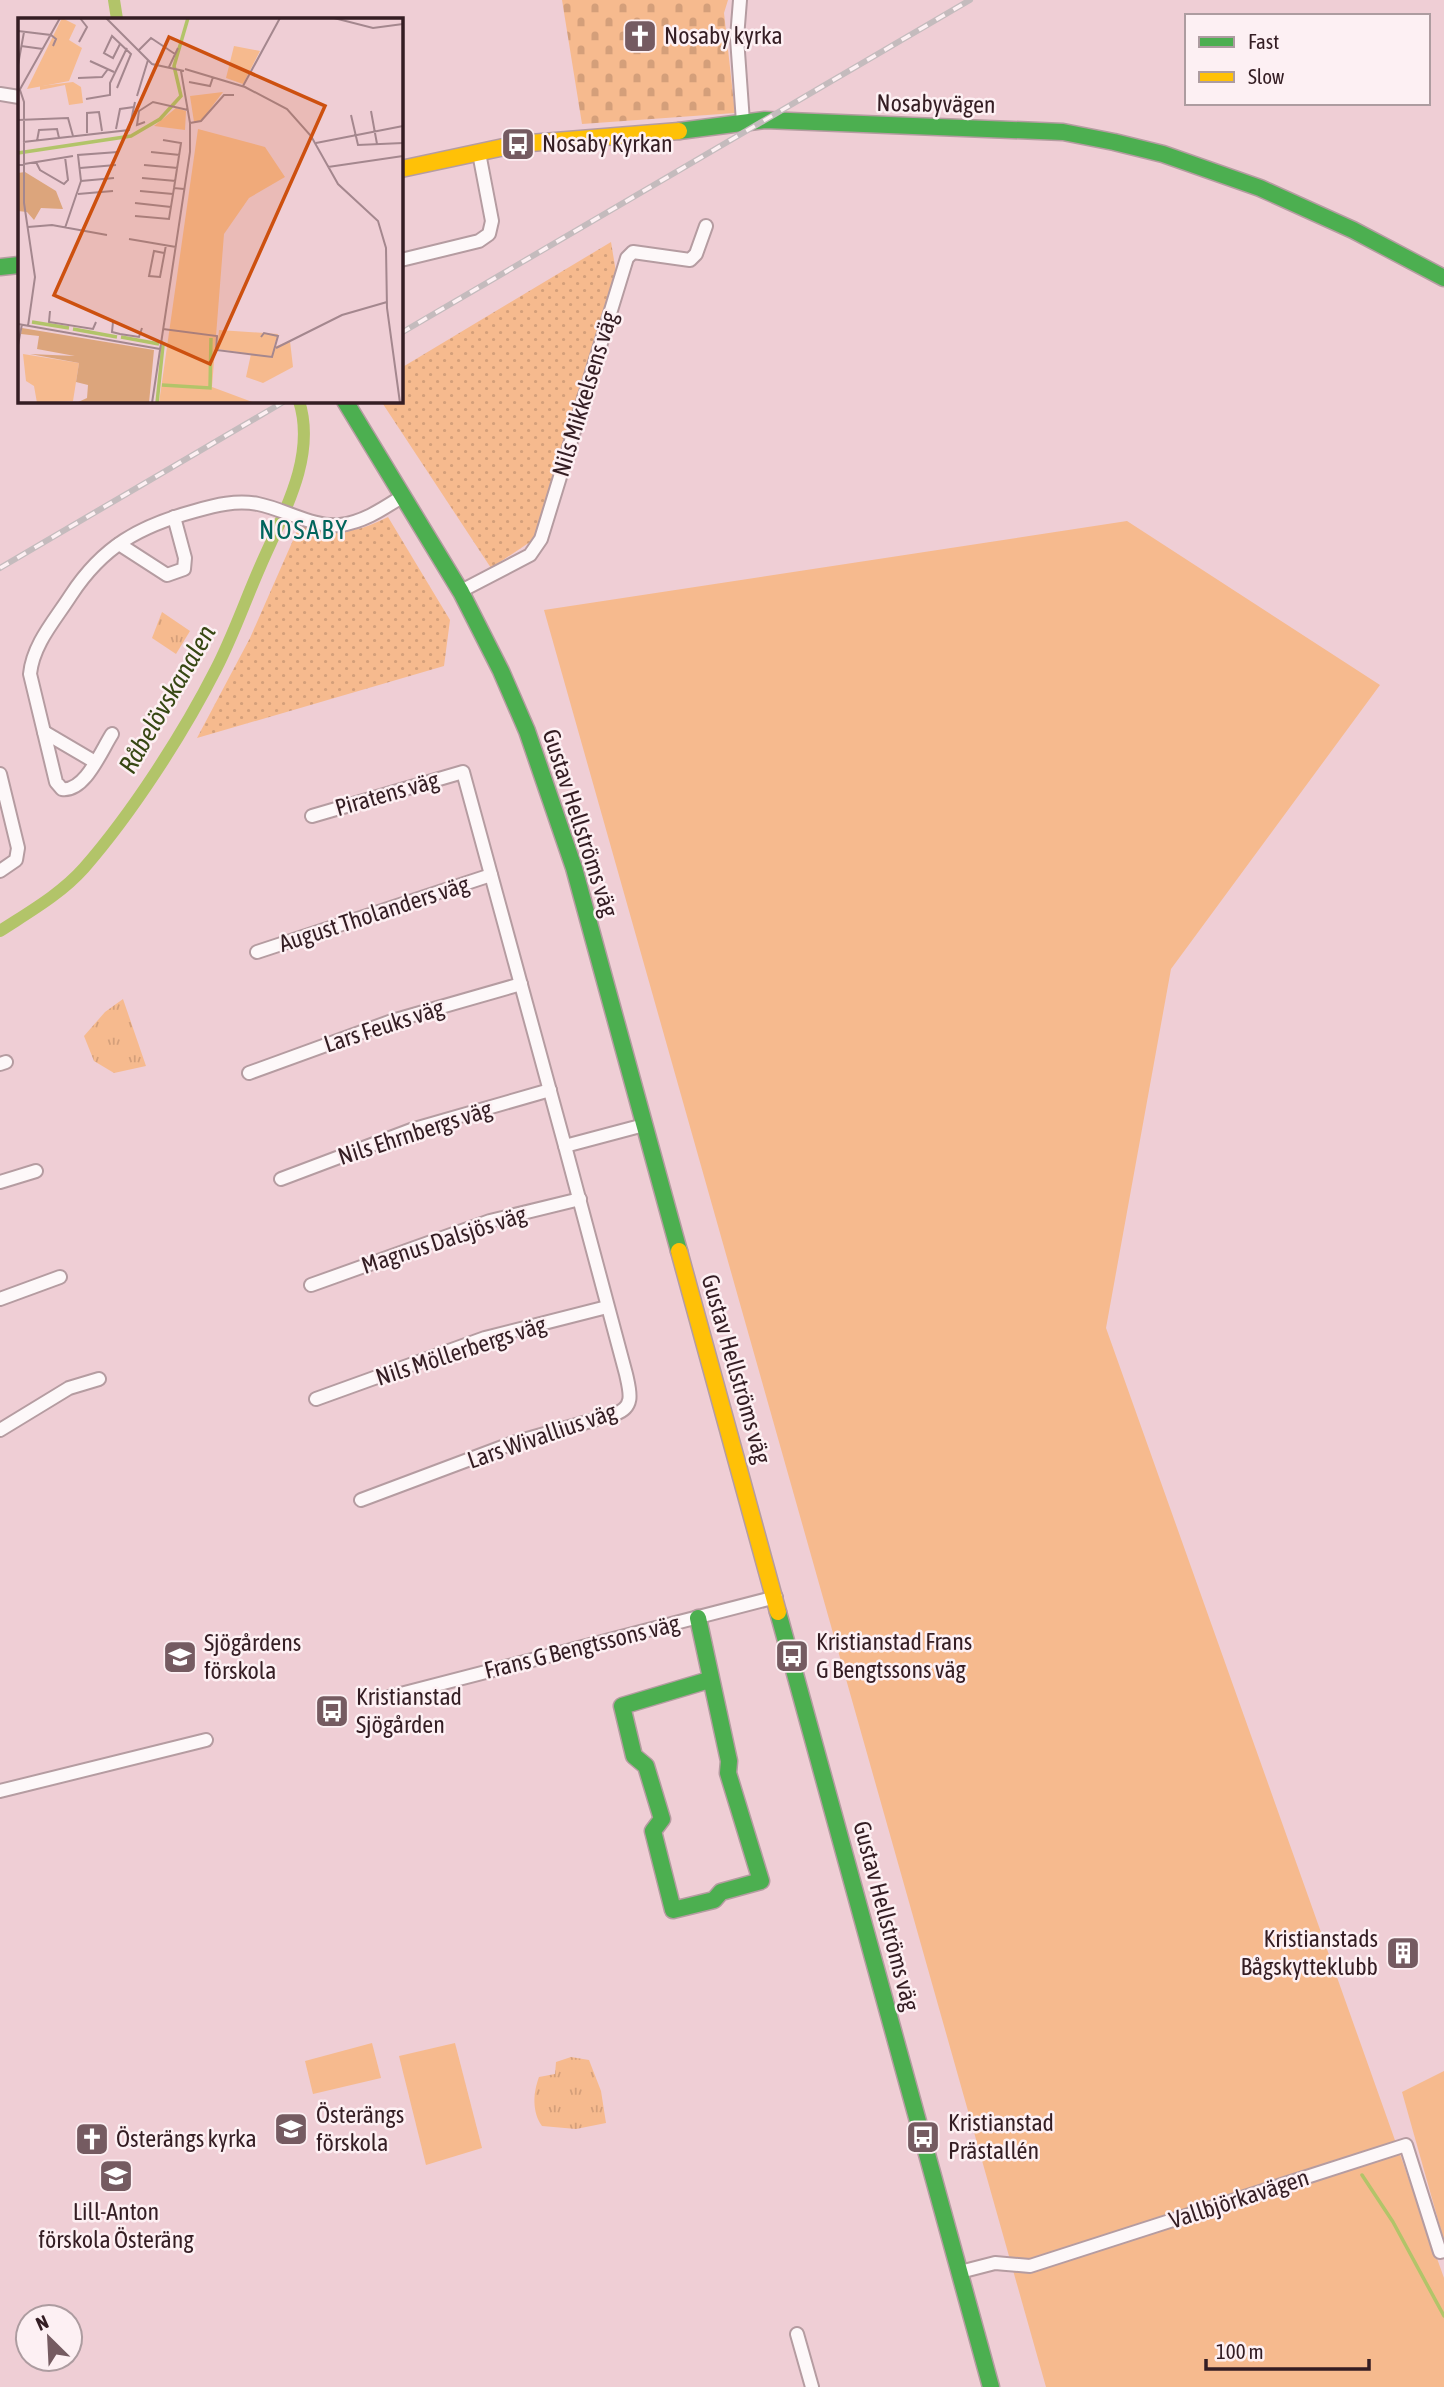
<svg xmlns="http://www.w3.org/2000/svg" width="1444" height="2387" font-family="'Asap Condensed',sans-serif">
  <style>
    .grass { fill: #f6ba8e }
    .cemetery { fill: url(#cemetery-stones) }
    .park { fill: url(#park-tufts) }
    .garden { fill: url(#garden-dots) }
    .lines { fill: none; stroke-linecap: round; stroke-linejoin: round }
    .stream { stroke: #b2c469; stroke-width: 3.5 }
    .canal { stroke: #b2c469; stroke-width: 12 }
    .street-casing { stroke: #b59ca1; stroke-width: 16 }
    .fast-casing { stroke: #b59ca1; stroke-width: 19 }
    .slow-casing { stroke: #b59ca1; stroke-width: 19 }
    .street { stroke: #fdf8f9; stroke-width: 12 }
    .fast { stroke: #4caf50; stroke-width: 16 }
    .slow { stroke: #ffc107; stroke-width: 16 }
    .rail-casing { stroke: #c4bbbd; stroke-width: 6 }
    .rail { stroke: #fdf0f3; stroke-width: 3.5; stroke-dasharray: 10; stroke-linecap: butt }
    .labels { text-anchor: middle; stroke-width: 5; stroke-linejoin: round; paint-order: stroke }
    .poi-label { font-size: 24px; fill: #341d23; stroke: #fdf0f3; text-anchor: start }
    .street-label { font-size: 24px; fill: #341d23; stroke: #fdf0f3 }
    .neighbourhood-label { font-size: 26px; letter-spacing: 2px; fill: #01655c; stroke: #fdf0f3 }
    .water-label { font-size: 26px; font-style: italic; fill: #374713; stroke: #fdf0f3 }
    .inset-river { fill: none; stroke: #b2c469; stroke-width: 3.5 }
    .inset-road { fill: none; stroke: #a4878e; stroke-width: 2 }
    .view { fill: #cd500f; fill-opacity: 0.15; stroke: #cd500f; stroke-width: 3.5 }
    .inset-edge { fill: none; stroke: #341d23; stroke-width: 3.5 }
  </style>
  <defs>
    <pattern id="cemetery-stones" width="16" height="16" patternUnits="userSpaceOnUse" patternTransform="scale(1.75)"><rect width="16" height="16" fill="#f6ba8e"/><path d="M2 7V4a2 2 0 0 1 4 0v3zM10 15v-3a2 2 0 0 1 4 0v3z" fill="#d49f7a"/></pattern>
    <pattern id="park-tufts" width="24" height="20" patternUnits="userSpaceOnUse" patternTransform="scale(1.75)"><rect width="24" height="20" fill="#f6ba8e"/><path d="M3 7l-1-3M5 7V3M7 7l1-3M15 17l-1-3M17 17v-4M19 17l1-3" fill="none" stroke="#d49f7a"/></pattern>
    <pattern id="garden-dots" width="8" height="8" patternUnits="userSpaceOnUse" patternTransform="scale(1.75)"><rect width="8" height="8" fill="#f6ba8e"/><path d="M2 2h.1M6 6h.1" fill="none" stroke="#d49f7a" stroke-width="1.8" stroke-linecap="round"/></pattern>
  </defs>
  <rect width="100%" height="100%" fill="#efced5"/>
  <g class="grass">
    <path d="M1127 521 1380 685 1171 969 1106 1328 1444 2278V2387H1046L544 610Z"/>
    <path d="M372 2043 381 2078 313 2094 305 2061Z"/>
    <path d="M455 2043 482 2148 426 2165 399 2056Z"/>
    <path d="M1444 2071V2241L1402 2092Z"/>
  </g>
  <path class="cemetery" d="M562 0H728L724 13 735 113 582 124Z"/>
  <g class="park">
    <path d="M162 612 190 631 176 654 152 638Z"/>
    <path d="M123 999 146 1066 114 1073 94 1061 84 1036 105 1012Z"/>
    <path d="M571 2057 589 2060 601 2091 606 2123 576 2129 542 2126C532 2112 533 2093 539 2077L555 2074 556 2062Z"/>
  </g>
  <g class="garden">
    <path d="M611 242 616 272 536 538 491 568 381 401H401V368Z"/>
    <path d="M388 517 450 620 444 666 197 738 250 638 301 522C338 535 354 534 388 517Z"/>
  </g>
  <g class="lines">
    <path class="stream" d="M1362 2175 1393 2222 1444 2316"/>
    <g class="canal">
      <path d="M114 0 117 19"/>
      <path d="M0 931C29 912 61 894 84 868 132 813 183 734 216 669 233 636 245 601 260 567 282 516 317 457 299 401"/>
    </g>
    <g class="street-casing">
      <g id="street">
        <path d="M740 0 737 38 743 122"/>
        <path d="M0 94 19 97"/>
        <path d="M401 260 479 241 489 234 492 221 479 153"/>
        <path d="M119 544 167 575 184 569 185 558 174 517"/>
        <path d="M461 591 530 555 541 539 627 258 633 252 690 260 696 254 706 226"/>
        <path d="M44 732 95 762"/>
        <path d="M112 734C101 751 85 792 62 789L56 782 30 674C33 644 55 620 71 595 103 546 140 526 195 511 216 505 236 500 258 504 284 509 314 528 340 525 364 522 384 508 403 496"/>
        <path d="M0 774 18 848 16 860 0 871"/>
        <path d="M312 816 463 772 565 1146"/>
        <path d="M257 952 491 875"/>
        <path d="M0 1064 6 1062"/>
        <path d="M249 1073 392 1021 521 984"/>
        <path d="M281 1179 411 1130 550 1090"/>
        <path d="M0 1182 36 1171"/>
        <path d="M311 1285 490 1221 580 1199"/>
        <path d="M0 1299 60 1277"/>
        <path d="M316 1399 485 1338 607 1307"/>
        <path d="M0 1430 69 1388 99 1379"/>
        <path d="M361 1500 513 1443 615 1414C635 1407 630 1392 626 1374L565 1146 644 1125"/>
        <path d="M389 1697 776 1597"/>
        <path d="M0 1791 206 1740"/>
        <path d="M960 2272 995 2263 1030 2266 1406 2145 1440 2252 1444 2251"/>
        <path d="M797 2334 812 2387"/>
      </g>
    </g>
    <g class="fast-casing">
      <g id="fast">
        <path d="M679 131 765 120 1063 132 1114 142 1163 154 1260 188 1353 230 1444 278"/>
        <path d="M0 267 19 265"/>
        <path d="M345 401 461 592 501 671 527 731 574 868 679 1251"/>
        <path d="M778 1612 991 2387"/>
        <path d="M698 1618 729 1761 728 1773 761 1881 721 1892 714 1900 673 1910 653 1831 662 1819 646 1766 634 1756 622 1706 709 1680"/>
      </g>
    </g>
    <g class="slow-casing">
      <g id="slow">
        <path d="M401 169 518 144 679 131"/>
        <path d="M679 1251 778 1612"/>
      </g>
    </g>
    <use href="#street" class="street"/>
    <use href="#fast" class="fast"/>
    <use href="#slow" class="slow"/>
    <g class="rail-casing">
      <g id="rail">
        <path d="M401 333 970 0"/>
        <path d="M0 568 285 401"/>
      </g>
    </g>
    <use href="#rail" class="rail"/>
  </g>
  <defs>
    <g id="church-square" transform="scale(1.75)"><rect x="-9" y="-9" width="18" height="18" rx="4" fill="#755b61" stroke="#fdf0f3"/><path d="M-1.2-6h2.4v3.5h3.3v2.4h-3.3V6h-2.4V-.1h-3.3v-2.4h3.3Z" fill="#fff"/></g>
    <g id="bus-square" transform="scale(1.75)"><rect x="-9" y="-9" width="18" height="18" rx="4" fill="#755b61" stroke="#fdf0f3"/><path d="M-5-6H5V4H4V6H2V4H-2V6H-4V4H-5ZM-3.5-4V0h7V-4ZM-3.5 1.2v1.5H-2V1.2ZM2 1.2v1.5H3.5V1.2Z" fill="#fff"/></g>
    <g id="school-square" transform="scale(1.75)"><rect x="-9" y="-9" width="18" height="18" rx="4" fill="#755b61" stroke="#fdf0f3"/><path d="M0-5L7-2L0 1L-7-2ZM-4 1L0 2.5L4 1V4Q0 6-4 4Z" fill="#fff"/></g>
    <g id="building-square" transform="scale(1.75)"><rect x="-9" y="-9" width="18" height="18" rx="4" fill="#755b61" stroke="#fdf0f3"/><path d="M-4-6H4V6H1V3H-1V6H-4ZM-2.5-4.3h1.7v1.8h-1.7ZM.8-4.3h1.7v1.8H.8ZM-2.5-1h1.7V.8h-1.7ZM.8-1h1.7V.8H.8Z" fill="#fff"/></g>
  </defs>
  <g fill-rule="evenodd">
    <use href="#church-square" x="640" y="36"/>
    <use href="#bus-square" x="518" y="144"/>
    <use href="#bus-square" x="792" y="1656"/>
    <use href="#school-square" x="180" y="1657"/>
    <use href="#bus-square" x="332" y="1711"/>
    <use href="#building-square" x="1403" y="1953"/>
    <use href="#school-square" x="291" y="2129"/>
    <use href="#bus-square" x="923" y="2137"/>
    <use href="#church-square" x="92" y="2139"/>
    <use href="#school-square" x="116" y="2176"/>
  </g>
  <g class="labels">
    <g class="poi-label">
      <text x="664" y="44">Nosaby kyrka</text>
      <text x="542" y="152">Nosaby Kyrkan</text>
      <text x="816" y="1650">Kristianstad Frans<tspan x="816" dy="28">G Bengtssons väg</tspan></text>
      <text x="204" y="1651">Sjögårdens<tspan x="204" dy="28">förskola</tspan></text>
      <text x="356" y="1705">Kristianstad<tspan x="356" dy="28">Sjögården</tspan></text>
      <text x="1378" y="1947" text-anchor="end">Kristianstads<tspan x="1378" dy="28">Bågskytteklubb</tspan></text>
      <text x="316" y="2123">Österängs<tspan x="316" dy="28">förskola</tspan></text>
      <text x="948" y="2131">Kristianstad<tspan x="948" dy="28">Prästallén</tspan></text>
      <text x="116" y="2147">Österängs kyrka</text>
      <text x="116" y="2220" text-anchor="middle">Lill-Anton<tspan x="116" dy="28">förskola Österäng</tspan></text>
    </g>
    <g class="street-label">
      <text transform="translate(936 104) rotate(1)" y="8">Nosabyvägen</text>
      <text transform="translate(585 394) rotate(-73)" y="8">Nils Mikkelsens väg</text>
      <text transform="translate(387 794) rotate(-16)" y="8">Piratens väg</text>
      <text transform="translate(580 823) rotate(72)" y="8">Gustav Hellströms väg</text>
      <text transform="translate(374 914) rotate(-18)" y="8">August Tholanders väg</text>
      <text transform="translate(384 1026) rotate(-18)" y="8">Lars Feuks väg</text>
      <text transform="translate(415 1133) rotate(-18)" y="8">Nils Ehrnbergs väg</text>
      <text transform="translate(444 1240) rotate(-18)" y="8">Magnus Dalsjös väg</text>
      <text transform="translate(461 1351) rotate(-18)" y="8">Nils Möllerbergs väg</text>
      <text transform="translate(736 1369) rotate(74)" y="8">Gustav Hellströms väg</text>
      <text transform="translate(542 1436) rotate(-19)" y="8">Lars Wivallius väg</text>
      <text transform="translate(582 1647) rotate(-14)" y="8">Frans G Bengtssons väg</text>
      <text transform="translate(886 1916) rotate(75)" y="8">Gustav Hellströms väg</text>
      <text transform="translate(1239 2199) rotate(-18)" y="8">Vallbjörkavägen</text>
    </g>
    <g class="neighbourhood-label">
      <text x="304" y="539">NOSABY</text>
    </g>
    <g class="water-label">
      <text transform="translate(167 699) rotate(-60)" y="9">Råbelövskanalen</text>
    </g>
  </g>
  <g transform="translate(18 18)">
    <rect width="385" height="385" fill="#efced5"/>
    <path d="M180 111 247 129 267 159 231 180 206 216 194 369 237 385H141ZM201 312 260 316 256 329 272 323 275 349 245 365 228 359 233 336 199 331ZM5 336 61 345 55 383 19 385 16 368 8 363Z" fill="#f6ba8e"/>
    <path d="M7 154 38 173 45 191 23 190 16 202 9 194 0 193V155ZM4 310 136 332 131 385H58L69 380 70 367 58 364 61 345 12 336 57 338 19 331 21 318 3 316Z" fill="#dca57c"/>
    <path d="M44 0 58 7 51 22 64 30 51 63 9 71ZM216 28 242 33 225 66 208 60Z" fill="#f6ba8e"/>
    <path d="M55 64 63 69 65 85 51 87 47 67 22 72V68Z" fill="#f6ba8e"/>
    <path d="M205 74 183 103 176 104 172 78ZM158 90 168 93 167 112 136 108Z" fill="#f6ba8e"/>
    <path class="inset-river" d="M0 135 113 118 142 101 163 78 156 48 170 0M14 304 51 310M55 311 99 319M103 319 141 326M144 367 192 370 193 320M139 385 145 327"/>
    <path class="inset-road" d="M88 0 134 46 166 53M316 0 355 10 385 6M0 13 33 17 38 21 35 28M61 24 69 9 62 0M3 28 25 31M121 32 133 20 157 36M72 43 96 54M0 47 6 14M151 49 160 30M167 51 227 69 269 91 293 118 320 166 360 203 368 230 369 290 382 385M60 60 84 59 90 51M171 64 192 68 195 59M225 68 262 0M99 70 113 36 94 18 86 35 95 40 102 26M2 72 6 84V185L17 259 10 308M1 73 42 0M119 78 130 42M68 81 92 77V65L109 30M353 93 359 126M333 97 340 127 385 125M0 102 50 100 55 118M127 104 119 107 121 93 135 84 170 92M172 105 183 103 206 77H216M98 111 102 91 116 89M69 115V95L81 94 84 113M145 122 163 125 156 170M19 123 21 112 39 111 41 120M5 124 111 112 117 84M298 125 385 108M133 134 162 137M18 144 22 152 46 166 50 162 47 139M0 147 55 138M126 147 160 150M310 149 385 138M62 150 98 147M124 160 158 163M63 163 96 160M122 173 155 176M60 176 95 173M117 185 153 189M117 198 151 201 156 170 166 171M10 209 34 207 89 217M47 210 63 163 60 137 100 134M111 221 158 229M146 235 136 233 131 258 142 259 148 227M32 293 31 304 75 311 78 304M95 304 94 314 102 316 121 319 124 310M0 306 142 331M145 311 199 318 198 332 254 339 260 318 246 315 243 319M0 327 4 306M258 330 324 297 369 284M134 385 172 134V105L163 53"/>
    <path class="view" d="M151 19 307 88 192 346 36 277Z"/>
    <rect width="385" height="385" class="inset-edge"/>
  </g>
  <rect x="1185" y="14" width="245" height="91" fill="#fdf0f3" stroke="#ad9ca0" stroke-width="2"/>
  <rect x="1199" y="37" width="35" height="10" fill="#4caf50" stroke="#ad9ca0" stroke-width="2"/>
  <text x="1248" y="49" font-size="21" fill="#341d23">Fast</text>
  <rect x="1199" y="72" width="35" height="10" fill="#ffc107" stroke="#ad9ca0" stroke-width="2"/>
  <text x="1248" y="84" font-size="21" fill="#341d23">Slow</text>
  <g transform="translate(49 2338) rotate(336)"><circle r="33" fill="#fdf0f3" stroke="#ad9ca0" stroke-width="2"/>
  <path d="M0-5L12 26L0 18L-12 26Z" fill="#755b61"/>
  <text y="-10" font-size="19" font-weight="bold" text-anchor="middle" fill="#341d23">N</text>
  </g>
  <path d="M1206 2359v10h163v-10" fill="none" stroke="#341d23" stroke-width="3.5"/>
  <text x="1216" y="2359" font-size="21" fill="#341d23" stroke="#fdf0f3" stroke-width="5" paint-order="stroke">100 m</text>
</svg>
